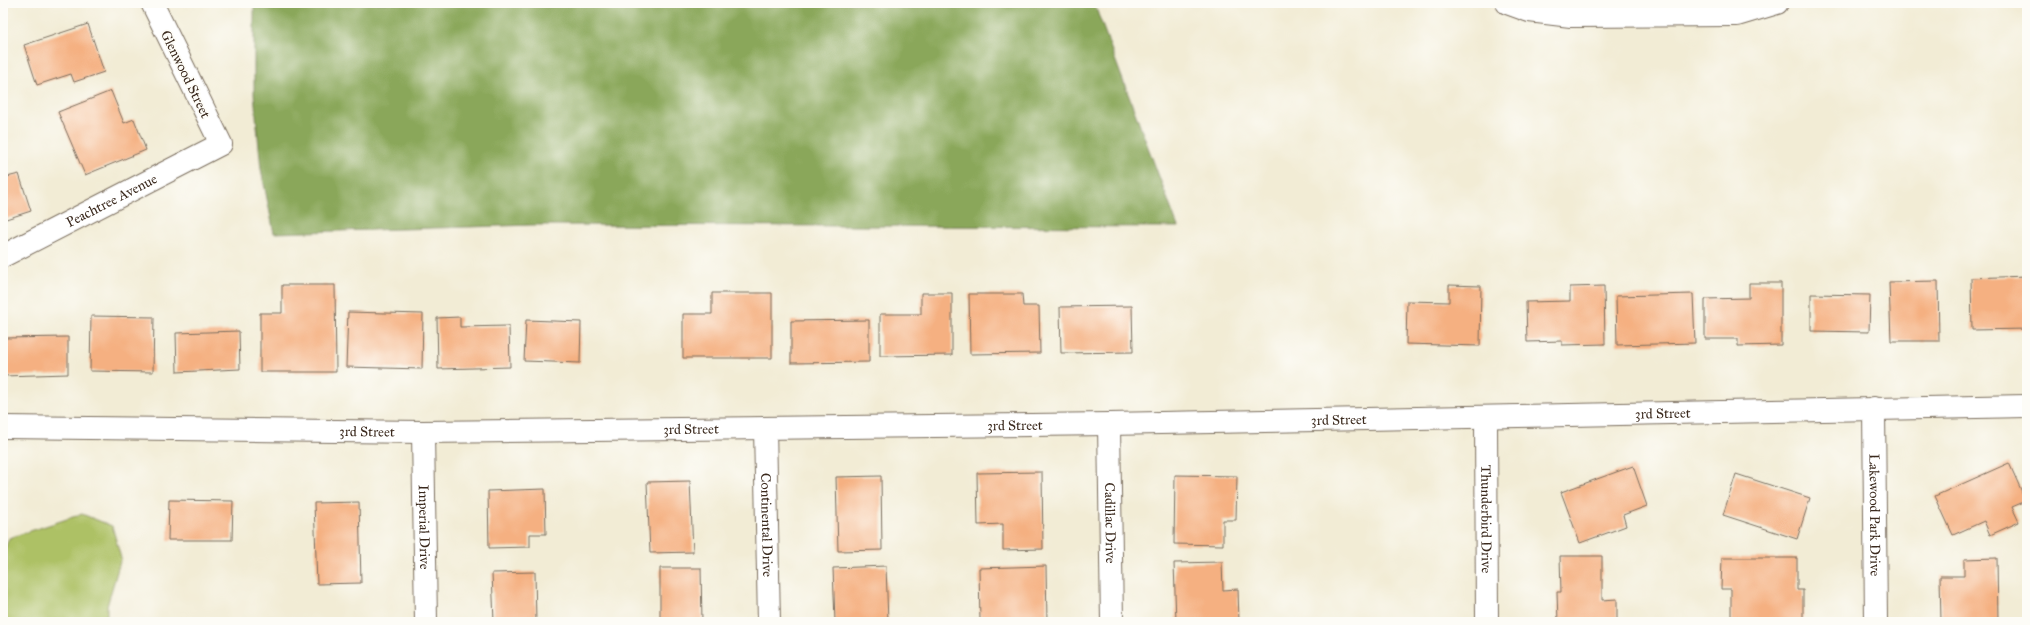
<svg xmlns="http://www.w3.org/2000/svg" width="2030" height="625" font-family="'IM FELL Great Primer',serif">
  <style>
    .green { fill: #adc165; stroke: #747642 }
    .forest { fill: #8aa75a; stroke: #62683c }
    .building { fill: #f5b081 }
    .lines { fill: none; stroke-linecap: round; stroke-linejoin: round }
    .minor-casing { stroke: #7b6e5e; stroke-width: 24 }
    .tertiary-casing { stroke: #7b6e5e; stroke-width: 24 }
    .minor { stroke: #fff; stroke-width: 22 }
    .tertiary { stroke: #fff; stroke-width: 22 }
    .labels { text-anchor: middle; stroke-width: 3.5; stroke-linejoin: round; paint-order: stroke }
    .street-label { font-size: 14px; fill: #3b2a1e; stroke: #fdfcf7 }
  </style>
  <rect width="100%" height="100%" fill="#fdfcf7"/>
  <filter id="ink" filterUnits="userSpaceOnUse"><feTurbulence type="fractalNoise" baseFrequency=".025" numOctaves="2"/><feDisplacementMap in="SourceGraphic" scale="8" xChannelSelector="R" yChannelSelector="G"/><feConvolveMatrix kernelMatrix="1 2 1 2 8 2 1 2 1" color-interpolation-filters="sRGB"/></filter>
  <filter id="wash" filterUnits="userSpaceOnUse"><feTurbulence type="fractalNoise" baseFrequency=".012" numOctaves="4" result="noise"/><feDisplacementMap in="SourceGraphic" scale="16" xChannelSelector="R" yChannelSelector="G"/><feGaussianBlur stdDeviation="0.9" result="paint"/><feColorMatrix in="noise" values="0 0 0 0 0 0 0 0 0 0 0 0 0 0 0 0 0 1.4 0 .05"/><feComposite in="paint" operator="in"/></filter>
  <g filter="url(#wash)">
    <rect width="100%" height="100%" fill="#f2ecd5"/>
    <path class="green" d="M82 514 112 526 121 558 107 606V622H3V554L9 538Z"/>
    <path class="forest" d="M254 3H1094L1178 227 533 225 274 233 261 169 254 94Z"/>
    <g id="blocks">
      <g class="building">
        <path d="M88 24 104 72 74 82 71 74 37 85 24 45Z"/>
        <path d="M111 91 124 123 134 119 146 150 85 175 58 112Z"/>
        <path d="M19 174 31 211 3 220V178Z"/>
        <path d="M2027 276V329L1972 330 1971 278Z"/>
        <path d="M1938 281 1939 341H1891L1889 282Z"/>
        <path d="M1749 283H1781V345L1738 346V339H1705V299L1749 298Z"/>
        <path d="M282 285H335L336 372H260V313H282Z"/>
        <path d="M1449 285 1481 286 1480 346 1406 344 1407 301 1449 302Z"/>
        <path d="M1604 286 1605 344 1562 345V341L1527 342 1526 302 1570 301V287Z"/>
        <path d="M712 293H772V358H683V314H712Z"/>
        <path d="M921 293H952V355L880 356V314H921Z"/>
        <path d="M969 294H1022L1023 306H1039L1040 353 970 354Z"/>
        <path d="M1693 294 1695 343 1617 345 1616 296Z"/>
        <path d="M1811 294 1870 295 1869 332 1811 331Z"/>
        <path d="M1132 306 1133 352 1061 353 1060 307Z"/>
        <path d="M348 312 423 314 422 369 346 367Z"/>
        <path d="M91 316 154 317 153 372 90 371Z"/>
        <path d="M460 317V327L509 326 510 367 438 369 437 318Z"/>
        <path d="M526 320 581 322 580 363 524 361Z"/>
        <path d="M869 320V362L791 363V321Z"/>
        <path d="M239 331 240 369 177 372 176 333Z"/>
        <path d="M68 337V374L3 376V338Z"/>
        <path d="M2009 463 2026 501 2012 507 2019 522 1990 535 1984 521 1953 535 1935 496Z"/>
        <path d="M1633 466 1647 506 1623 515 1626 526 1580 543 1561 492Z"/>
        <path d="M1042 472 1043 549 1003 550V524L978 525 977 473Z"/>
        <path d="M1736 474 1810 498 1797 539 1723 515Z"/>
        <path d="M1175 475 1237 476 1236 520H1223V545L1174 544Z"/>
        <path d="M881 476 882 550 838 551 836 477Z"/>
        <path d="M690 481 693 552 650 553 647 482Z"/>
        <path d="M545 489 546 534H530V547L489 548 488 491Z"/>
        <path d="M169 500 233 501 232 540H168Z"/>
        <path d="M359 502 361 583 317 584 314 503Z"/>
        <path d="M1560 556H1602V600L1617 599V622H1558L1557 592H1561Z"/>
        <path d="M1722 558H1797V590H1803V622H1731V589H1721Z"/>
        <path d="M1997 558 1998 622H1941L1940 576H1964V559Z"/>
        <path d="M1222 562 1223 590 1238 589 1239 622H1176L1174 563Z"/>
        <path d="M886 566 888 622H835L833 568Z"/>
        <path d="M1046 566 1047 622H980L979 568Z"/>
        <path d="M660 568H701L702 622H660Z"/>
        <path d="M535 572 536 622H494L492 573Z"/>
      </g>
    </g>
  </g>
  <g filter="url(#ink)">
    <use href="#blocks" fill-opacity="0" stroke="#7b6e5e" stroke-width="1"/>
    <g class="lines">
      <g class="minor-casing">
        <g id="minor">
          <path d="M1507 3 1529 11 1571 16 1737 15 1777 3"/>
          <path id="s1" d="M3 256 221 144 152 3"/>
          <path id="s2" d="M1874 408 1876 622"/>
          <path id="s3" d="M1486 417 1487 622"/>
          <path id="s4" d="M1109 424 1112 622"/>
          <path id="s5" d="M765 428 769 622"/>
          <path id="s6" d="M423 432 426 622"/>
        </g>
      </g>
      <g class="tertiary-casing">
        <g id="tertiary">
          <path id="s7" d="M3 427 423 432 1109 424 2027 406"/>
        </g>
      </g>
      <use href="#minor" class="minor"/>
      <use href="#tertiary" class="tertiary"/>
    </g>
  </g>
  <g class="labels">
    <g class="street-label">
      <text transform="translate(186 74) rotate(64)" y="5">Glenwood Street</text>
      <text dy="5" stroke="none"><textPath href="#s1" startOffset="122">Peachtree Avenue</textPath></text>
      <text dy="5" stroke="none"><textPath href="#s7" startOffset="1660">3rd Street</textPath></text>
      <text dy="5" stroke="none"><textPath href="#s7" startOffset="1336">3rd Street</textPath></text>
      <text dy="5" stroke="none"><textPath href="#s7" startOffset="1012">3rd Street</textPath></text>
      <text dy="5" stroke="none"><textPath href="#s7" startOffset="688">3rd Street</textPath></text>
      <text dy="5" stroke="none"><textPath href="#s7" startOffset="364">3rd Street</textPath></text>
      <text dy="5" stroke="none"><textPath href="#s2" startOffset="107">Lakewood Park Drive</textPath></text>
      <text dy="5" stroke="none"><textPath href="#s3" startOffset="102">Thunderbird Drive</textPath></text>
      <text dy="5" stroke="none"><textPath href="#s4" startOffset="99">Cadillac Drive</textPath></text>
      <text dy="5" stroke="none"><textPath href="#s5" startOffset="97">Continental Drive</textPath></text>
      <text dy="5" stroke="none"><textPath href="#s6" startOffset="95">Imperial Drive</textPath></text>
    </g>
  </g>
  <rect width="2030" height="625" fill="none" stroke="#fdfcf7" stroke-width="16"/>
</svg>
